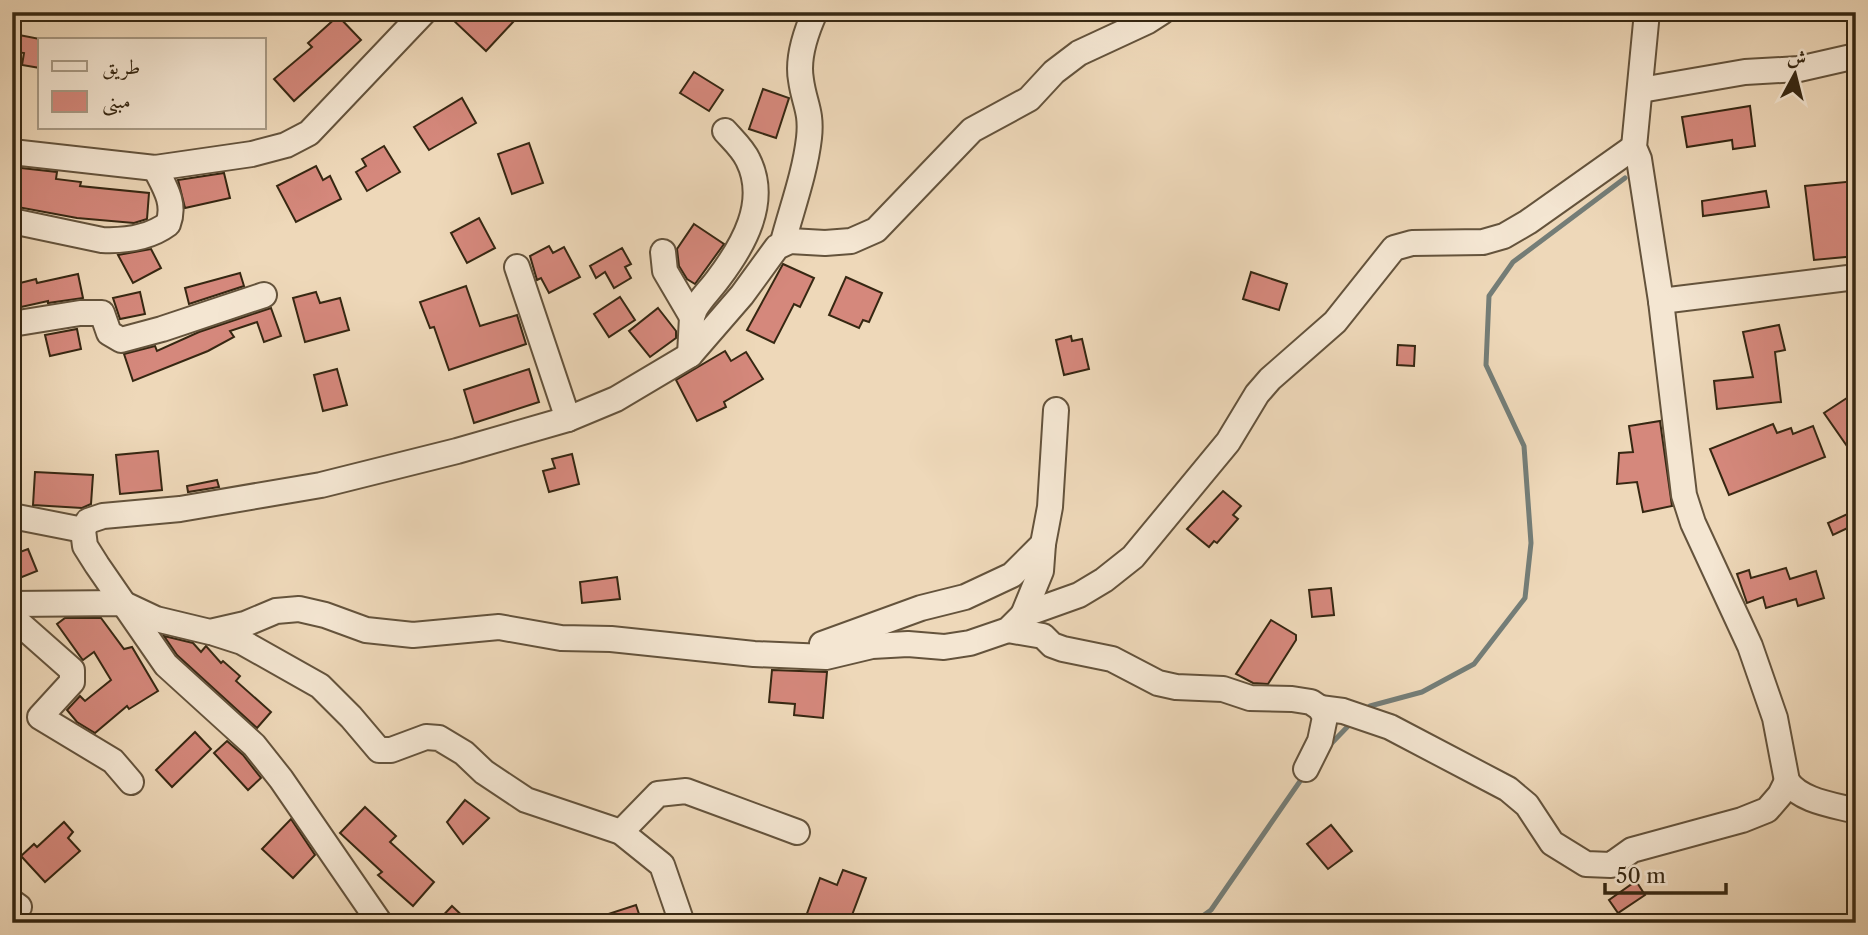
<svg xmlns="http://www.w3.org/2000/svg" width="1868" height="935" font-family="'Libre Caslon Text',Amiri,serif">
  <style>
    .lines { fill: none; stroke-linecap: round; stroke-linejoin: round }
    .stream { stroke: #747d77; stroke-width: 5 }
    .building { fill: #d5887c; stroke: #362712; stroke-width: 2 }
    .minor-casing { stroke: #64533c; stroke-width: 28 }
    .minor { stroke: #f4e6d2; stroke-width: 24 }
  </style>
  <rect width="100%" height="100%" fill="#eed8b9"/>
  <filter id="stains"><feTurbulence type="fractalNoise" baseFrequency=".00286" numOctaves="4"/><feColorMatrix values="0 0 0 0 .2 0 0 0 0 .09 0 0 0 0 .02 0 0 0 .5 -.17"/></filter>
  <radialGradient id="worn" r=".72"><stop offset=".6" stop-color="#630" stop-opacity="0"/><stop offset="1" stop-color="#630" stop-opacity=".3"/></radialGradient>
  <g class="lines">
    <g class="stream">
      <path d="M1364 711 1370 706 1422 692 1474 664 1525 598 1531 543 1524 446 1486 365 1489 296 1513 262 1625 178"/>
      <path d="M1327 748 1352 722"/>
      <path d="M1193 923 1211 910 1305 774"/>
    </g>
  </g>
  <g class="building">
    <path d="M458 12H505L514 21 486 51 452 19Z"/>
    <path d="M338 16 361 40 294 101 274 79 312 47 308 43Z"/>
    <path d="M19 35 40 39V68L22 65 24 53 16 52Z"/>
    <path d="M694 72 723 90 709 111 680 93Z"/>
    <path d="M763 89 789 98 776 138 749 129Z"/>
    <path d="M462 98 476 123 429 150 414 127Z"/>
    <path d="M1750 106 1755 146 1733 149 1732 140 1687 147 1682 117Z"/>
    <path d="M529 143 543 183 512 194 498 154Z"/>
    <path d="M384 146 400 172 367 191 356 172 366 166 362 159Z"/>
    <path d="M316 166 323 180 330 176 341 199 296 222 277 186Z"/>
    <path d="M12 167 57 172 56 179 81 182 80 186 149 193 147 219 134 223 77 218 12 206Z"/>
    <path d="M224 173 230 198 185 208 178 180Z"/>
    <path d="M1856 181V256L1814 260 1805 186Z"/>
    <path d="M1766 191 1769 207 1703 216 1702 201Z"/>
    <path d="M479 218 495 248 467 263 451 233Z"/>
    <path d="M694 224 724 244 695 284 687 279 679 266 677 249Z"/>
    <path d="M549 246 553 253 564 247 580 277 549 293 541 278 537 280 530 256Z"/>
    <path d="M622 248 631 264 625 267 631 278 614 288 605 272 596 278 590 266Z"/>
    <path d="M151 249 161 268 133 283 118 255Z"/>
    <path d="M783 264 814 278 800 307 794 304 774 343 747 330Z"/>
    <path d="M1251 272 1287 284 1279 310 1243 299Z"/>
    <path d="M240 273 244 286 189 304 185 288Z"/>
    <path d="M78 274 83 298 48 303V301L12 309V285L36 279 37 283Z"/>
    <path d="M846 277 882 293 869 322 863 320 859 328 829 315Z"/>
    <path d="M466 286 480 326 517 315 526 344 449 370 434 327 430 328 420 302Z"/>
    <path d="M140 292 145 314 120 319 113 298Z"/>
    <path d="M316 292 320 303 340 298 349 330 305 342 293 298Z"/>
    <path d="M620 297 635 320 609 337 594 314Z"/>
    <path d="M271 308 281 336 264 342 257 322 230 331 234 337 208 351 133 381 124 354 155 346 157 351 199 332Z"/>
    <path d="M658 308 676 331V338L650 357 629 331Z"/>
    <path d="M1779 325 1785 350 1775 352 1781 402 1717 409 1714 381 1753 377 1743 332Z"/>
    <path d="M77 329 81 349 50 356 45 335Z"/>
    <path d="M1071 336 1072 341 1082 339 1089 369 1064 375 1056 340Z"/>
    <path d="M1398 345 1415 346 1414 366 1397 365Z"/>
    <path d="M725 351 731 361 746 352 763 379 724 402 726 407 697 421 676 380Z"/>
    <path d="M337 369 347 405 323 411 314 375Z"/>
    <path d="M529 369 539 402 474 423 464 390Z"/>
    <path d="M1856 392V459L1824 413Z"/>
    <path d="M1660 421 1672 506 1643 512 1637 482 1617 484 1619 453 1633 452 1629 426Z"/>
    <path d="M1773 424 1777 433 1791 428 1793 434 1813 426 1825 457 1729 495 1710 449Z"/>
    <path d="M158 451 162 490 120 494 116 455Z"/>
    <path d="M572 454 579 484 549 492 543 471 555 468 552 459Z"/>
    <path d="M35 472 93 475 91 504 82 508 33 505Z"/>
    <path d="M217 480 219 487 188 492 187 486Z"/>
    <path d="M1223 491 1241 506 1233 515 1238 519 1217 543 1214 541 1209 547 1187 529Z"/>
    <path d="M1856 510V524L1833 535 1828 523Z"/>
    <path d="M28 549 37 571 12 581V555Z"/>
    <path d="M1786 568 1790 579 1816 571 1824 598 1798 606 1796 599 1766 608 1763 597 1747 603 1737 574 1749 570 1751 578Z"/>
    <path d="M617 577 620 599 582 603 580 582Z"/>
    <path d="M1331 588 1334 615 1312 617 1309 590Z"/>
    <path d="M65 618H101L124 649 132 647 158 691 129 709 127 706 95 733 77 722 67 710 80 696 85 701 111 680 94 652 83 660 82 659 57 624Z"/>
    <path d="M1271 620 1296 635V640L1268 684 1253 683 1236 674Z"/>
    <path d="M164 636 193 643 201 652 206 646 221 663 223 661 240 676 236 681 271 712 257 728 177 655Z"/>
    <path d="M772 670 827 672 823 718 794 715 795 704 769 702Z"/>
    <path d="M195 732 211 749 172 787 156 770Z"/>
    <path d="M227 741 243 755 261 778 248 790 214 753Z"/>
    <path d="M465 800 489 818 463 844 447 822Z"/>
    <path d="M365 807 396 836 390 842 434 882 413 906 378 875 382 872 340 833Z"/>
    <path d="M291 819 315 855 293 878 262 849Z"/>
    <path d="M64 822 73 832 68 838 80 851 45 882 21 856 34 844 37 847Z"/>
    <path d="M1331 825 1352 851 1328 869 1307 844Z"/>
    <path d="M843 870 866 878 849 923H815L805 919 820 878 837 885Z"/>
    <path d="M1636 881 1645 895 1618 913 1609 900Z"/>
    <path d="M636 905 642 923H590V920Z"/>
    <path d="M452 906 470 923H436Z"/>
  </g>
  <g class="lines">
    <g class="minor-casing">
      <g id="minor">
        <path d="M1647 12 1634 147 1639 159 1661 301 1684 495 1693 523 1750 646 1775 718 1787 781C1800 801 1834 805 1856 811"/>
        <path d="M1641 90 1745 72 1799 69 1856 56"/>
        <path d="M12 152 155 168 252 154 286 145 309 133 424 12"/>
        <path d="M12 221 102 240C125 241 149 238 168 224 176 203 164 186 155 168"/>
        <path d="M783 242C792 208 805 173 809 138 812 111 804 103 801 80 797 58 806 32 815 12"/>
        <path d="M663 252 665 271 692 317"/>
        <path d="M517 267 568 419"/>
        <path d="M1661 301 1856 277"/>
        <path d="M12 324 80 313H102L109 333 121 340 162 329 264 295"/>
        <path d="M690 355 692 317 695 309C701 298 710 290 718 279 743 246 769 202 748 160 743 149 733 140 725 131"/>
        <path d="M12 516 83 530"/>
        <path d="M12 604 122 603 156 619 210 632 245 624 276 611 299 609 325 615 366 630 413 635 499 627 561 638 611 639 754 654 826 657 872 646 908 644 944 647 970 643 1008 630 1023 615 1079 595 1104 580 1133 557 1228 442 1257 394 1270 379 1335 322 1394 248 1412 243 1483 242 1504 236 1528 222 1634 147"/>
        <path d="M1023 615 1041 571 1043 544"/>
        <path d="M12 617 72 670V682L40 717 113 761 131 782"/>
        <path d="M1008 630 1043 636 1052 645 1063 649 1112 659 1158 683 1176 687 1223 689 1250 698 1292 699 1311 702 1320 708 1325 717 1320 741 1306 769"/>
        <path d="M214 633 242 642 320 686 351 717 379 750H391L426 737 439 738 464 753 484 772 526 800 621 832 662 865 682 923"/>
        <path d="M822 644 921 608 965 597 1012 575 1043 544 1050 507 1056 410"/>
        <path d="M1320 708 1343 711 1390 727 1508 789 1527 805 1552 843 1586 864 1611 865 1632 850 1742 820 1767 810 1780 795 1787 781"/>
        <path d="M621 832 658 794 686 791 797 832"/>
        <path d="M12 902 19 907"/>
        <path d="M380 923 281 779 254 745 166 665 97 565 85 546 83 530 88 521 103 516 180 509 321 485 457 451 568 419 616 399 690 355 742 295 777 247 790 241 825 243 851 241 876 230 972 130 1029 99 1054 72 1079 53 1148 21 1162 12"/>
      </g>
    </g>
    <use href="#minor" class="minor"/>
  </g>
  <rect width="1868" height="935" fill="none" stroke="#eed8b9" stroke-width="42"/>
  <rect x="14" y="14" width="1840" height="907" fill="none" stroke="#362712" stroke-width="3.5"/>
  <rect x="21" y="21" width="1826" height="893" fill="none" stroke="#362712" stroke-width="2"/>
  <rect x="38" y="38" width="228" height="91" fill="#f4e6d2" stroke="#a89a85" stroke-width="2"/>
  <rect x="52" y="61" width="35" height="10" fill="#f4e6d2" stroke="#a89a85" stroke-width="2"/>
  <text x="102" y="74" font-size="21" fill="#362712">طريق</text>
  <rect x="52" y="91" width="35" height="21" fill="#d5887c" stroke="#a89a85" stroke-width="2"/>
  <text x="102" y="108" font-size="21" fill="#362712">مبنى</text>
  <g transform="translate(1795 74) rotate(7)" stroke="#f4e6d2" stroke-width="5" paint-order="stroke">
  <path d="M0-5L12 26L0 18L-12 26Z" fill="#362712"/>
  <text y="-10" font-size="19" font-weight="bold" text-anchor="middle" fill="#362712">ش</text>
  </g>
  <path d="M1605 883v10h121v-10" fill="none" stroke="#362712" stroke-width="3.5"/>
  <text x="1616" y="883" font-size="21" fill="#362712" stroke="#f4e6d2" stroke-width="5" paint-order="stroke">50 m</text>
  <rect width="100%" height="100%" filter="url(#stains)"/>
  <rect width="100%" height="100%" fill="url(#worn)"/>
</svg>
